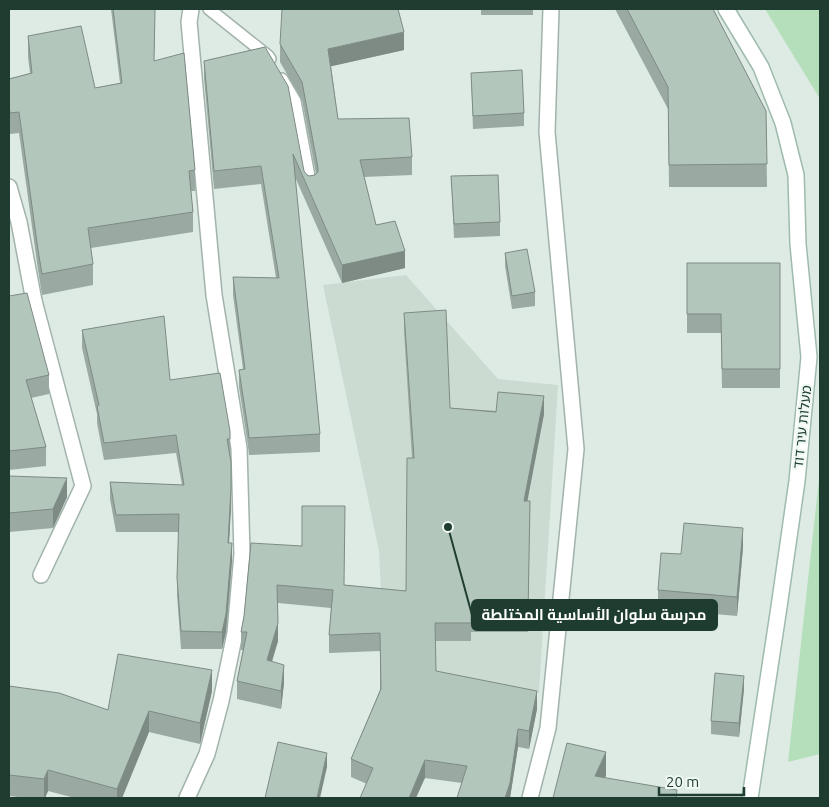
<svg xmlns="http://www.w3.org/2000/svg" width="829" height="807" font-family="Ubuntu,Cairo,'Noto Sans Hebrew',sans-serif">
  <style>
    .built { fill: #ccdbd2 }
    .green { fill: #b4dfba }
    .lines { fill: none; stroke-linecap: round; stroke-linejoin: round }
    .lane-casing { stroke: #a1b3aa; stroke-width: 14 }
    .street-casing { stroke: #a1b3aa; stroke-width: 18 }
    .secondary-casing { stroke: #9ebbad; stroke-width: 18 }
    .lane { stroke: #fff; stroke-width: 11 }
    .street { stroke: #fff; stroke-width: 15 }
    .secondary { stroke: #fff; stroke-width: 15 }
    .wall { fill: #9aaaa2 }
    .shaded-wall { fill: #7d8b84 }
    .building { fill: #b3c6bc; stroke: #7d8b84 }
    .labels { text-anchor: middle; stroke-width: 4.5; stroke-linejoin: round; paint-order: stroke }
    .street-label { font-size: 14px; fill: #1e3d30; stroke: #eff8f2 }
    .leader { fill: none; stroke: #1e3d30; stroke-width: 2 }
    .callout-dot { fill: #1e3d30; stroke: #eff8f2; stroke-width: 2 }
    .callout { fill: #1e3d30; stroke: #1e3d30; stroke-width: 2 }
    .callout-label { font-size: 15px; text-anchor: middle; font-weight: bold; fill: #fff }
  </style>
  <rect width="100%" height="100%" fill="#deebe4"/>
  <path class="built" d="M406 275 498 379 558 385 539 693 385 670 379 551 323 285Z"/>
  <g class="green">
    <path d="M765 9H820V99Z"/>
    <path d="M820 470V754L788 762Z"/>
  </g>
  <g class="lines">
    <g class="lane-casing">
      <g id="lane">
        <path d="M209 9 268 56 270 59"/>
        <path d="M282 79 295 101 311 187"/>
      </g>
    </g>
    <g class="street-casing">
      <g id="street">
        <path d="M9 187 19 222 34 301 9 306"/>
        <path d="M34 301 83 486 41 575"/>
        <path d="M187 798 207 754 221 701 235 633 242 554 239 448 214 295 189 22 191 9"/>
        <path d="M530 798 548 728 576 449 547 132 551 9"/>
      </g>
    </g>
    <g class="secondary-casing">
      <path id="secondary" d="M726 9 761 67 783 123 796 175 798 244 809 357 797 481 779 607 750 798"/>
    </g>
    <use href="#lane" class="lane"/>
    <use href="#street" class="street"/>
    <use href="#secondary" class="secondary"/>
  </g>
  <g class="wall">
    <path d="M111 9H155L154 61 195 170V191H191L193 212V232L91 248 93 264V285L42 295 38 270 19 133 10 134 9 125V79L30 73 28 57V36L95 88 120 83Z"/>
    <rect x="481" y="9" width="52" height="6"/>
    <path d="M615 9H713L766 111 767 187H669L668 109Z"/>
    <path d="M280 44 404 50 331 66 338 119 412 157V175L364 177 376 225 405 268 342 283 295 177 320 434V452L249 455 248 446 239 387V370L243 369 233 295V277L276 278 261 184 214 189 204 78V61L265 47 304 171 306 174 309 176 315 175 316 174 302 100 280 62Z"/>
    <path d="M471 73 524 113V126L473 129Z"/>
    <path d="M451 176 500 222V236L454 238Z"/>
    <path d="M505 253 535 292V306L512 309 505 266Z"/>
    <path d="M687 263H780V388H722L721 333H687Z"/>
    <path d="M9 296 49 375V394L31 398 46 447V466L9 470Z"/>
    <path d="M404 313 450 408 544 414 527 501H530L528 632H471V641H435L436 671 537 709 529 749 518 747 510 798H457L462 783 425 778 367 784 351 777V759L380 690V651L329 653V635L331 608 278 603V641L272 661 284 683 281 709 237 699V681L243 650H241V632L244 616 251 543 344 585 406 591 412 458 404 331Z"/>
    <path d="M82 330 170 380 230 431 231 507 229 543 232 561 226 632 222 649H181L177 595 179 532H116L110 499V482L182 485 176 453 104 460 97 423V414L82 348Z"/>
    <path d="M9 476 67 497 53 528 9 532Z"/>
    <path d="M743 547 737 616 658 609V590L681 554Z"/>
    <path d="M9 686 108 710 212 691 200 744 149 732 122 798H75L48 791 45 798H27L9 796Z"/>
    <path d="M744 689 739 737 711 734V721Z"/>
  </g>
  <g class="shaded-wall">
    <path d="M404 32V50L328 67V49Z"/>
    <path d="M405 251V268L342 283V265Z"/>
    <path d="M544 396V414L524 519V501Z"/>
    <path d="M67 478V497L53 528V509Z"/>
    <path d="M231 489V507L228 561V543Z"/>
    <path d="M743 528V547L737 616V597Z"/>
    <path d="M232 543V561L226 632 222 649V632Z"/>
    <path d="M278 623V641L267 678V660Z"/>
    <path d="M284 665V683L281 709V691Z"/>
    <path d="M212 670V691L200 744V723Z"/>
    <path d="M744 676V689L739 737V723Z"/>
    <path d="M537 691V709L529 749V731Z"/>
    <path d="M149 711V732L122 798H117V789Z"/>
    <path d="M518 729V747L510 798H505Z"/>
    <path d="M606 752V776L596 798 595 776Z"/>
    <path d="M327 753V767L320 798H317Z"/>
    <path d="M425 760V778L416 798H409Z"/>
    <path d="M48 770V791L45 798H44V779Z"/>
  </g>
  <g class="building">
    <path d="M113 9H155L154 61 184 53 195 170 189 171 193 212 88 228 93 264 42 274 38 250 19 112 10 113 9 104V79L32 73 28 36 81 26 95 88 122 83Z"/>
    <path d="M282 9H398L404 32 328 49 338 119 409 118 412 157 360 160 376 225 395 221 405 251 342 265 293 154 320 434 249 438 248 429 239 370 245 369 233 277 279 278 261 166 214 171 204 61 265 47 288 86 304 171 306 174 309 176 315 175 318 172V168L302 82 280 44Z"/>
    <path d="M627 9H713L766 111 767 164 669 165 668 87Z"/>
    <path d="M522 70 524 113 473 116 471 73Z"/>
    <path d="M498 175 500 222 454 224 451 176Z"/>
    <path d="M527 249 535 292 512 296 505 253Z"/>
    <path d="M687 263H780V369H722L721 314H687Z"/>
    <path d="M27 293 49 375 26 380 46 447 9 451V296Z"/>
    <path d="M446 310 450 408 496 412 498 392 544 396 524 501H530L528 614 471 613V623H435L436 671 537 691 529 731 518 729 510 783 505 798H457L467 766 425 760 409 798H360L373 768 351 759 381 689 380 633 329 635 333 590 277 585 278 623 267 660 284 665 281 691 237 681 247 632H241L244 616 251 543 302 546V506H345L344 585 406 591 407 458H414L404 313Z"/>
    <path d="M164 316 170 380 220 373 230 431V439H227L231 462V489L228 543H232L226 614 222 632 181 631 177 578 179 514 116 515 110 482 184 485 176 435 104 443 97 406 99 405 82 330Z"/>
    <path d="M9 476 67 478 53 509 9 513Z"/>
    <path d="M684 523 743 528 737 597 658 590 661 553 681 554Z"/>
    <path d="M118 654 212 670 200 723 149 711 117 789 48 770 44 779 9 775V686L59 693 108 710Z"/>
    <path d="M715 673 744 676 739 723 711 721Z"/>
    <path d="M278 742 327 753 317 798H265Z"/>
    <path d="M567 743 606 752 595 776 677 790 676 798H553Z"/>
  </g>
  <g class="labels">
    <g class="street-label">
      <text transform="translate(802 427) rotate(-84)" y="5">מעלות עיר דוד</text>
    </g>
  </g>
  <path class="leader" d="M448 527L472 615"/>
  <circle class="callout-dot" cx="448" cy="527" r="5"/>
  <rect class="callout" x="472" y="600" width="245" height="30" rx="5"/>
  <g class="callout-label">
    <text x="594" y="620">مدرسة سلوان الأساسية المختلطة</text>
  </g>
  <rect width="829" height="807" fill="none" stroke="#1e3d30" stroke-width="20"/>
  <path d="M659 787v8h85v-8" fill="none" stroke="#1e3d30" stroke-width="2.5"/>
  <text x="666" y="787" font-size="15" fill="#1e3d30" stroke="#eff8f2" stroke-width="4" paint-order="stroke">20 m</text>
</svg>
